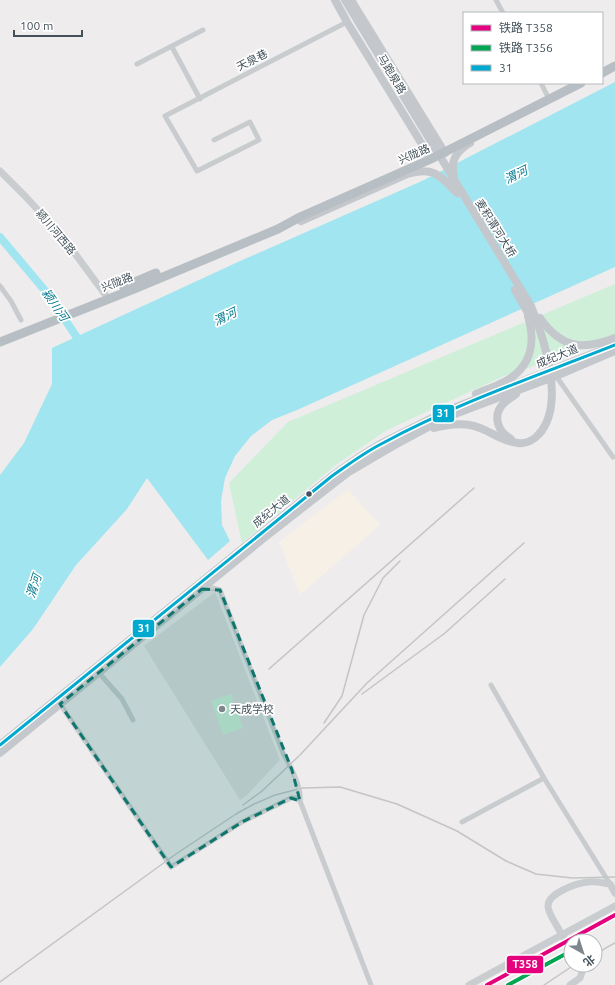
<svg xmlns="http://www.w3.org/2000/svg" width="615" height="985" font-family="Ubuntu,'Noto Sans SC',sans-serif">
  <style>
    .commercial { fill: #f6f0e7 }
    .education { fill: #dfdddf }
    .green { fill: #cfefd9 }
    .water { fill: #a0e5f0 }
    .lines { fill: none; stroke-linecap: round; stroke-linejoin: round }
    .river { stroke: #a0e5f0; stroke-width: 8 }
    .secondary-tunnel { stroke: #cccdd0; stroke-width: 7; stroke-dasharray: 7 3.5; stroke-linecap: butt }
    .street { stroke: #c9ccce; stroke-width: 5 }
    .secondary { stroke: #c9cdd0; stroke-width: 7 }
    .primary { stroke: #c4c8cc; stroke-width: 8 }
    .highway { stroke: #b8bfc4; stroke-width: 9 }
    .rail { stroke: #c3c5c7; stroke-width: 1.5 }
    .bus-1-casing { stroke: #fff; stroke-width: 6 }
    .bus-1 { stroke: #00a9ce; stroke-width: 3 }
    .rail-1-casing { stroke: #fff; stroke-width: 7 }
    .rail-2-casing { stroke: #fff; stroke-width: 7 }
    .rail-1 { stroke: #e5007d; stroke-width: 4 }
    .rail-2 { stroke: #00a651; stroke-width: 4 }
    .marked { fill: #0f766e; fill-opacity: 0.2; stroke: #0f766e; stroke-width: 3; stroke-dasharray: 8 5; stroke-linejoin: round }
    .bus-dot { fill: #43515a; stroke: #fff; stroke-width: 1.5 }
    .poi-dot { fill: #7f878d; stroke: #fff; stroke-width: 1.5 }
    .labels { text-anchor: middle; stroke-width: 3.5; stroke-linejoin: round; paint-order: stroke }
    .street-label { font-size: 11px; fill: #43515a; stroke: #fff }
    .poi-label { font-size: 11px; fill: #43515a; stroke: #fff; text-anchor: start }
    .water-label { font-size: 12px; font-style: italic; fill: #067c8f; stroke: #fff }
    .line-badge { stroke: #fff; stroke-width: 1.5 }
    .badge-label { font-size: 11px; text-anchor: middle; font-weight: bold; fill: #fff }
  </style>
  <rect width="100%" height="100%" fill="#eeeced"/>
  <path class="commercial" d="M348 489 380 525 300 595 279 542Z"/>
  <path class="education" d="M215 592 280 760 246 796 240 800 144 646Z"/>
  <g class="green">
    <path d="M615 284V338L504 376 387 430 337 464 242 543 229 483 288 422Z"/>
    <path d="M231 694 243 728 223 735 211 701Z"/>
  </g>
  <path class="water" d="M615 82V267L297 410 272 420 251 436 235 456 225 478 221 501 222 525 230 541 208 560 147 478 127 509 76 565 33 629 0 667V475L24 443 52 384V348L238 262 422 181Z"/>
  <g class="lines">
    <path class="river" d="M0 237 47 293 82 345"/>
    <path class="secondary-tunnel" d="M558 928 571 951"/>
    <g class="street">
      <path d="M496 0 503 13"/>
      <path d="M172 47 200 99"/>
      <path d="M137 64 203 30"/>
      <path d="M541 83 547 95"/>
      <path d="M214 140 250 122 259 140 197 171 165 116 347 22"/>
      <path d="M0 286 11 301 21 320"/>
      <path d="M556 376 613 457"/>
      <path d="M203 589 213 588 220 590 284 755C291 767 302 787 300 801"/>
      <path d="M99 673 122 699 133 720"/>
      <path d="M491 685 544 778 610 884"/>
      <path d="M60 704 171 867 242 822 291 798H297L300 801 371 985"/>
      <path d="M462 822 544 778"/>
    </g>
    <g class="secondary">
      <path d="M0 171 26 197 65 240 107 297"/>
      <path d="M558 928C555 922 548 913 548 906 548 893 577 883 588 882 595 881 603 883 610 884L615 893"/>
      <path d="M469 985 615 906"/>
      <path d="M570 985 580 978 582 972 580 966"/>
    </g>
    <g class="primary">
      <path d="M335 0 347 22 431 159"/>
      <path d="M345 0 531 306C544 338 566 404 539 434 534 440 526 444 518 443 506 442 497 436 487 431 470 422 453 423 434 428"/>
      <path d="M351 0 445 153"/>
      <path d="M454 176C450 161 456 151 470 143"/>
      <path d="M301 221 407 174C433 166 440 175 457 193"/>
      <path d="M515 290 532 320"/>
      <path d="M540 318C561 348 582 351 615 338"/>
      <path d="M476 394C485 390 495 387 504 382 531 368 536 343 528 316"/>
      <path d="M511 439C498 432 492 416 503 404 507 400 512 397 516 394"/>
      <path d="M0 745 332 476 359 457 382 443 446 411 615 345"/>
      <path d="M0 753 264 538 347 473 393 446 447 417 556 376 615 351"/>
    </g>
    <g class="highway">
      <path d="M602 73 615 66"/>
      <path d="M124 288 135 282 156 273"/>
      <path d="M0 342 134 289 278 229 300 217 431 159 581 83"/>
    </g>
    <g class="rail">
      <path d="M269 669 474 488"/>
      <path d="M362 694 445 633 505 579"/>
      <path d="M324 723 342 696 364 615 383 578 400 561"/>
      <path d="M243 805 262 791 300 755 367 683 524 543"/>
      <path d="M595 954 615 943"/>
      <path d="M0 982 176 854 236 814 254 804 275 795 303 788 340 787 397 804 457 831 506 861 536 874 572 878 615 877"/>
      <path d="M544 985 574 965"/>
    </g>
    <g class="bus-1-casing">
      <path id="bus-1" d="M0 745 332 476C349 464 365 452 383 443 457 403 537 376 615 345"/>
    </g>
    <use href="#bus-1" class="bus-1"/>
    <g class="rail-1-casing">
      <path id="rail-1" d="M487 985 615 915"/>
    </g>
    <g class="rail-2-casing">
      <path id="rail-2" d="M508 985 571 951"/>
    </g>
    <use href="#rail-1" class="rail-1"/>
    <use href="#rail-2" class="rail-2"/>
  </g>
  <path class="marked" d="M202 589 220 590 292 770 300 801 291 798 242 822 171 867 60 704Z"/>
  <circle class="bus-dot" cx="309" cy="494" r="3.5"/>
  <circle class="poi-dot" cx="222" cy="709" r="4"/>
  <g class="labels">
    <g class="street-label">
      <text transform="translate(252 60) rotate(-27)" y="4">天泉巷</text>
      <text transform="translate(392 74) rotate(59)" y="4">马跑泉路</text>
      <text transform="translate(414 154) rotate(-24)" y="4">兴陇路</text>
      <text transform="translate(496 228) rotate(58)" y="4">麦积渭河大桥</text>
      <text transform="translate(56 232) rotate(50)" y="4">颍川河西路</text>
      <text transform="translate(117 282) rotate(-21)" y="4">兴陇路</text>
      <text transform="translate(557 356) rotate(-22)" y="4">成纪大道</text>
      <text transform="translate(271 511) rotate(-39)" y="4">成纪大道</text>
    </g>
    <g class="poi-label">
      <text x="230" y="713">天成学校</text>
    </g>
    <g class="water-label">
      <text transform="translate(516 175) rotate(-26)" y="4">渭河</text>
      <text transform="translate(55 305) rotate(55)" y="4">颍川河</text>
      <text transform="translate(225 317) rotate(-26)" y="4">渭河</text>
      <text transform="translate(34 586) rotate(-72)" y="4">渭河</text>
    </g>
  </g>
  <g class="line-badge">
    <rect x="432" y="404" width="23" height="19" rx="4" fill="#00a9ce"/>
    <rect x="132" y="619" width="23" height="19" rx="4" fill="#00a9ce"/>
    <rect x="506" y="955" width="38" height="19" rx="4" fill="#e5007d"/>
  </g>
  <g class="badge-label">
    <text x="443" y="417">31</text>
    <text x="144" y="632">31</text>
    <text x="525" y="968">T358</text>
  </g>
  <rect x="463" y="12" width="140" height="72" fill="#ffffff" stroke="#b4b9bd"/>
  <rect x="471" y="25" width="20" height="6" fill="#e5007d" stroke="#b4b9bd"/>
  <text x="499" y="32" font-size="12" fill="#43515a">铁路 T358</text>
  <rect x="471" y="45" width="20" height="6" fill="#00a651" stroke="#b4b9bd"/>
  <text x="499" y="52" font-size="12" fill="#43515a">铁路 T356</text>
  <rect x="471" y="65" width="20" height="6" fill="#00a9ce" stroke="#b4b9bd"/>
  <text x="499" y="72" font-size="12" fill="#43515a">31</text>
  <g transform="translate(583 953) rotate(141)"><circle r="19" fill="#ffffff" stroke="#b4b9bd"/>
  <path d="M0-3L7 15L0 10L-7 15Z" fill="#7f878d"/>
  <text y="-6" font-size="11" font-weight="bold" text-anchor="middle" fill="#43515a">北</text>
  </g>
  <path d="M14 30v6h68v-6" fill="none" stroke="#43515a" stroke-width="2"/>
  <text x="20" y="30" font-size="12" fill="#43515a" stroke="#ffffff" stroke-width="3" paint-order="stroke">100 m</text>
</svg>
